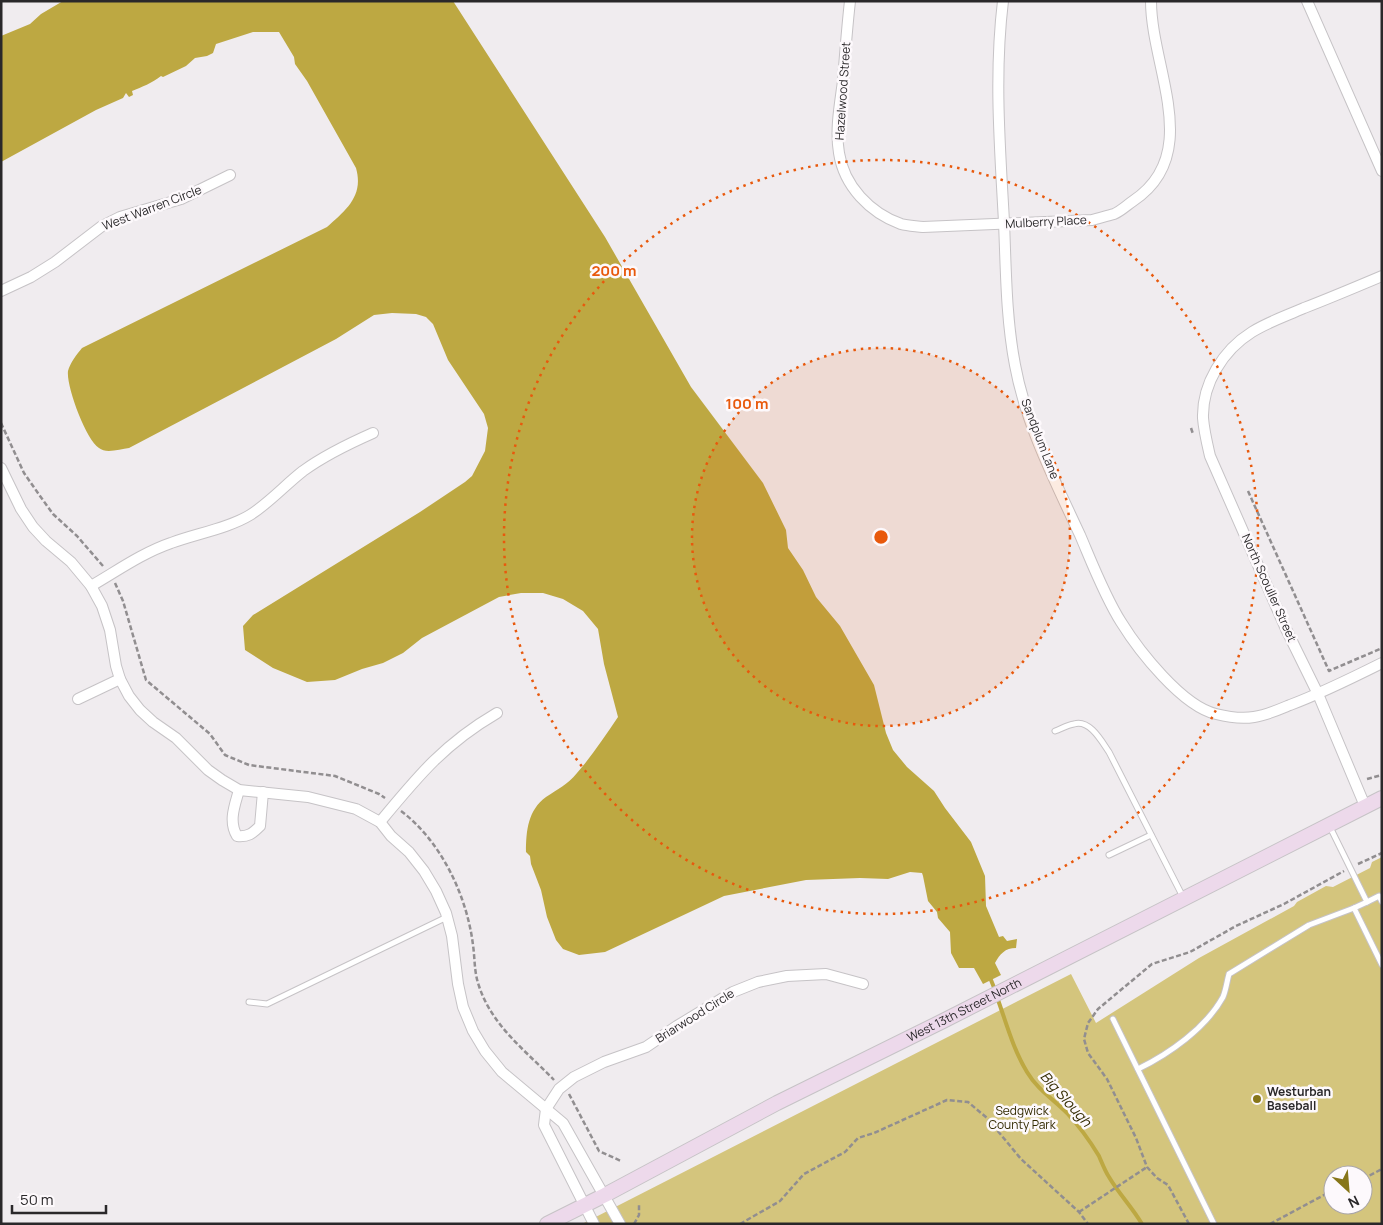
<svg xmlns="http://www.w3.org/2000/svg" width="1383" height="1225" font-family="Manrope,sans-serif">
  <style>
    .green { fill: #d4c57d; fill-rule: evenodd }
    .water { fill: #bda842 }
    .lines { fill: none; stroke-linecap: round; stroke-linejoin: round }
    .stream { stroke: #bda842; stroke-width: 4 }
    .lane-casing { stroke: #c6c3c6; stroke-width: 7 }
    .street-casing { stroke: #c6c3c6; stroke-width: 12 }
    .secondary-casing { stroke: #c6c3c6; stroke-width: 16 }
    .path { stroke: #918e90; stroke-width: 2.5; stroke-dasharray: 5 2.5; stroke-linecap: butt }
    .lane { stroke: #fff; stroke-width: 5 }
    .street { stroke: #fff; stroke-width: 10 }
    .secondary { stroke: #edd9eb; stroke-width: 14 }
    .ring { fill: none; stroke: #e8590c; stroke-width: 2.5; stroke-dasharray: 2.5 5 }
    .poi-dot { fill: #877619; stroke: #fdf9fc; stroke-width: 2 }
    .labels { text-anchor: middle; stroke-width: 5; stroke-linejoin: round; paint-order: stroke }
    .street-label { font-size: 12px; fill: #2a282a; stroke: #fdf9fc }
    .poi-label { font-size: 12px; font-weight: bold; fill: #2a282a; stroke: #fdf9fc; text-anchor: start }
    .park-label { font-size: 12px; fill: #332a00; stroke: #fdf9fc }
    .water-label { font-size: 14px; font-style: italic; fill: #342b00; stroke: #fdf9fc }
    .centre { fill: #e8590c; stroke: #fdf9fc; stroke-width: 2.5 }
    .ring-label { font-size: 15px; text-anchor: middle; font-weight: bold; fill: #e8590c; stroke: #fdf9fc; stroke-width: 5; stroke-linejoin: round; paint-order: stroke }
  </style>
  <rect width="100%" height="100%" fill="#f0ecef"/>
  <path class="green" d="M1382 857V1224H582L1071 974 1096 1023 1199 958 1294 906 1297 902 1326 886 1333 887 1370 868 1372 862ZM1333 1175H1363V1205H1333Z"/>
  <path class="water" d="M63 1H453L605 237 691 387 763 483 786 530 788 548 803 570 816 597 840 626 874 685 886 733 893 750 907 767 934 791 945 808 971 842 985 876 986 906 999 937 1003 936 1007 941 1017 939 1016 948C1005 948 1000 954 995 963L1001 975 983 984 974 968H959L951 953 950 932 938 918 937 912 928 901 923 876 922 873 910 872 888 879 860 878 806 880 724 896 605 952 579 955 563 949 556 940 547 917 541 890 531 864 530 856 526 852C526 831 528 810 546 797 558 789 567 785 577 773 592 756 605 736 618 717L604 664 598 629 583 611 563 599 543 593H521L499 597 422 638 403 653 383 663 362 669 335 680 307 682 273 668 245 650 243 626 253 615 420 512 465 482 472 476 485 451 488 428 484 414 448 360 433 324 426 317 416 314 392 313 374 315 336 339 129 448C120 449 106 454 99 448 86 440 66 386 68 371 70 363 77 354 82 348L327 227C346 210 364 196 356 168L307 81 295 64 294 57 279 32H253L216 44 213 53 207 56 195 58 186 66 163 77 161 76C152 83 142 87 132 91L133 95 129 97 126 93 123 98 96 110 1 162V36L30 24 41 14Z"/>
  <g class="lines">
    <g class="stream">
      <path d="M991 980 995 990"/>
      <path d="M997 997C1006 1022 1013 1049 1027 1072 1037 1089 1053 1099 1067 1113 1079 1126 1090 1141 1099 1156 1102 1163 1105 1171 1109 1177 1119 1194 1132 1207 1142 1224"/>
    </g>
    <g class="lane-casing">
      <g id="lane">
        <path d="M1055 731C1061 729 1067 725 1074 724 1090 719 1102 742 1109 752L1183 897"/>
        <path d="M1109 855 1151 835"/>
        <path d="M1367 902 1379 896 1382 902"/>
        <path d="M1354 908 1382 965"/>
        <path d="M249 1002 267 1004 447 917"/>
        <path d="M1113 1019 1214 1224"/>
        <path d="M1138 1069C1169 1054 1206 1028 1223 997 1226 990 1227 981 1229 974L1309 925 1354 908 1367 902 1329 825"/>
      </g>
    </g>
    <g class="street-casing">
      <g id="street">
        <path d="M850 1C847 28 845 54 843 81 840 104 835 130 839 153 844 186 870 213 901 224 908 226 916 226 923 227L1092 220C1099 218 1107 216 1114 214 1121 211 1127 205 1133 201 1204 154 1151 68 1151 1"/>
        <path d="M1003 1C994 75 1000 148 1004 222 1006 270 1006 318 1015 365 1026 425 1055 481 1080 535 1092 563 1105 597 1121 622 1139 651 1182 706 1216 714 1228 717 1242 719 1254 717 1267 715 1278 710 1290 705 1322 693 1352 678 1382 663"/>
        <path d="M1307 1 1382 171"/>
        <path d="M1 291 31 277 55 262 102 226 120 217 181 199 230 175"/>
        <path d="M1 468 21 509 33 527 46 541 71 562 91 586 102 606 110 630 116 666 120 679 129 696 140 710 153 722 176 738 208 770 222 780 239 790 308 797 356 809 380 822 391 836 409 852 424 871 436 891 446 913 452 936 458 984 463 1007 473 1031 485 1051 502 1072 563 1123 620 1224"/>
        <path d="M91 586C117 571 142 553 171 543 195 534 229 528 250 515 269 503 285 485 303 471 325 455 348 444 373 433"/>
        <path d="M78 699 120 679"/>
        <path d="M239 790C235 805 228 821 237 836 248 837 252 834 260 826L263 792"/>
        <path d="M1365 806 1318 694 1286 629 1210 456C1207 443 1204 431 1203 418 1202 384 1223 350 1252 332 1268 322 1286 316 1304 308 1330 298 1356 287 1382 276"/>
        <path d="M380 822C418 776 444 744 497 713"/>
        <path d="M594 1224 544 1125 546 1109 559 1089 574 1077 604 1062 646 1047 677 1026 733 992 758 982 787 976 826 974 863 984"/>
      </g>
    </g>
    <g class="secondary-casing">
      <g id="secondary">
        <path id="s1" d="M547 1224 605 1195 777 1103 943 1021 1382 798"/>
      </g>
    </g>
    <g class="path">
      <path d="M1 423 24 473 40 496 53 514 77 536 103 566"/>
      <path d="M1191 428 1193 434"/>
      <path d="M1248 491 1329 671 1382 648"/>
      <path d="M115 583 123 601 146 680 210 734 225 755 249 765 335 776 379 794 385 798"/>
      <path d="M1367 779 1382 775"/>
      <path d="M401 811C441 841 467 896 473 945 475 959 474 972 479 986 492 1026 526 1051 554 1080"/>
      <path d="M1358 864 1382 853"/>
      <path d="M569 1094 599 1151 621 1161"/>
      <path d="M1363 1179 1382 1169"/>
      <path d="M1079 1212 1147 1167"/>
      <path d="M634 1224 639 1215V1203"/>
      <path d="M740 1224 780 1201 804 1174 845 1152 858 1138 874 1133 947 1100 968 1102 987 1118 1021 1159 1079 1212 1088 1224"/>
      <path d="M1189 1224 1168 1185 1157 1178 1147 1167 1136 1138 1107 1079 1088 1053 1084 1039 1088 1023 1098 1009 1152 964 1190 952 1236 926 1284 904 1344 871"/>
      <path d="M1270 1224 1324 1195 1333 1194"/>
    </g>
    <use href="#lane" class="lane"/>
    <use href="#street" class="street"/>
    <use href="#secondary" class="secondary"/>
  </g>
  <circle cx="881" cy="537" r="189" fill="#e8590c" fill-opacity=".12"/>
  <g class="ring">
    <circle cx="881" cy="537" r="189"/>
    <circle cx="881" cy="537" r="377"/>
  </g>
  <circle class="poi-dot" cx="1257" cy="1099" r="5"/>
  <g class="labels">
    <g class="street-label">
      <text transform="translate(843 91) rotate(-86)" y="4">Hazelwood Street</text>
      <text transform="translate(152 208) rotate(-21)" y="4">West Warren Circle</text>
      <text transform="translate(1046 222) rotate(-3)" y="4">Mulberry Place</text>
      <text transform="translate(1040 439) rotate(69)" y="4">Sandplum Lane</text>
      <text transform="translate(1269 588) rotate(66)" y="4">North Scouller Street</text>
      <text dy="4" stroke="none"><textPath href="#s1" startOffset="469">West 13th Street North</textPath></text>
      <text transform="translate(695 1016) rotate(-32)" y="4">Briarwood Circle</text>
    </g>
    <g class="poi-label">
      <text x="1267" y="1096">Westurban<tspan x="1267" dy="14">Baseball</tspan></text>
    </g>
    <g class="park-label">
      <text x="1022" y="1115">Sedgwick<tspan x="1022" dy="14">County Park</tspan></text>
    </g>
    <g class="water-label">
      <text transform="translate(1066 1099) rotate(48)" y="5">Big Slough</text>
    </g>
  </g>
  <circle cx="881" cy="537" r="8" class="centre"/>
  <g class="ring-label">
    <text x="614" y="276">200 m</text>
    <text x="747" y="409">100 m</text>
  </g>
  <rect width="1383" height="1225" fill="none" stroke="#2a282a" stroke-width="5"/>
  <g transform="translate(1348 1190) rotate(154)"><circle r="24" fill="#fdf9fc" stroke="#a9a5a8"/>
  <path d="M0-4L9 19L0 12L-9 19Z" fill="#877619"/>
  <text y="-8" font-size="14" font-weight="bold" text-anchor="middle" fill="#2a282a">N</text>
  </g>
  <path d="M12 1205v8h94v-8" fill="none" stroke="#2a282a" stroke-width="2.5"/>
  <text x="20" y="1205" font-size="15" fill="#2a282a" stroke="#fdf9fc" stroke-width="4" paint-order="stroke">50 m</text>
</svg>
